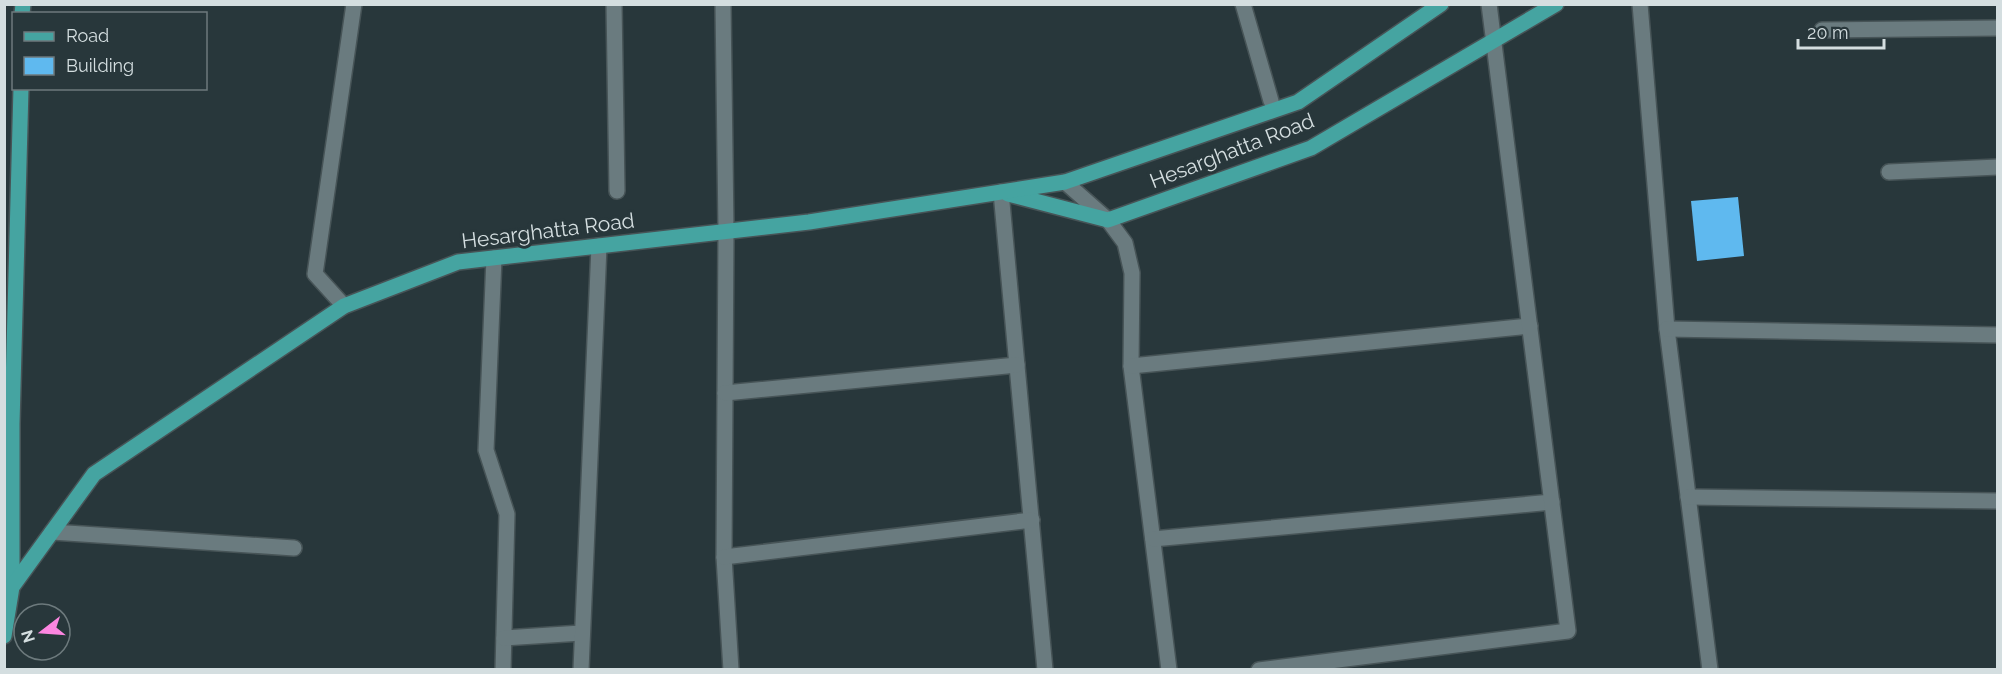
<svg xmlns="http://www.w3.org/2000/svg" width="2002" height="674" font-family="Raleway,sans-serif">
  <style>
    .building { fill: #5fb9ef }
    .lines { fill: none; stroke-linecap: round; stroke-linejoin: round }
    .minor-casing { stroke: #475457; stroke-width: 18 }
    .major-casing { stroke: #475457; stroke-width: 18 }
    .minor { stroke: #6a7b7f; stroke-width: 15 }
    .major { stroke: #45a4a1; stroke-width: 15 }
    .labels { text-anchor: middle; stroke-width: 6; stroke-linejoin: round; paint-order: stroke }
    .street-label { font-size: 21px; fill: #d4dee0; stroke: #28373b }
  </style>
  <rect width="100%" height="100%" fill="#28373b"/>
  <path class="building" d="M1738 197 1744 256 1697 261 1691 201Z"/>
  <g class="lines">
    <g class="minor-casing">
      <g id="minor">
        <path d="M614 4 617 191"/>
        <path d="M723 4 726 231 724 557 731 670"/>
        <path d="M1243 4 1271 101"/>
        <path d="M1640 4 1667 329 1710 670"/>
        <path d="M1822 30 1998 28"/>
        <path d="M1889 172 1998 167"/>
        <path d="M1065 182 1108 220 1125 243 1132 273 1131 366 1169 670"/>
        <path d="M1001 192 1045 670"/>
        <path d="M494 258 486 450 507 514 503 670"/>
        <path d="M344 306 315 274 354 4"/>
        <path d="M1667 329 1998 335"/>
        <path d="M1131 366 1530 326"/>
        <path d="M725 393 1017 365"/>
        <path d="M1688 497 1998 501"/>
        <path d="M52 532 294 548"/>
        <path d="M1153 539 1552 502"/>
        <path d="M724 557 1032 520"/>
        <path d="M504 638 581 633"/>
        <path d="M581 670 599 246"/>
        <path d="M1259 670 1568 631 1489 4"/>
      </g>
    </g>
    <g class="major-casing">
      <g id="major">
        <path d="M22 14 23 4"/>
        <path d="M1008 194 1108 220 1311 148 1556 4"/>
        <path d="M12 587V424L21 88"/>
        <path d="M4 636 12 587 94 474 344 306 458 262 809 222 1065 182 1298 102 1441 4"/>
      </g>
    </g>
    <use href="#minor" class="minor"/>
    <use href="#major" class="major"/>
  </g>
  <g class="labels">
    <g class="street-label">
      <text transform="translate(1232 151) rotate(-21)" y="7">Hesarghatta Road</text>
      <text transform="translate(548 231) rotate(-7)" y="7">Hesarghatta Road</text>
    </g>
  </g>
  <rect width="2002" height="674" fill="none" stroke="#d4dee0" stroke-width="12"/>
  <rect x="12" y="12" width="195" height="78" fill="#28373b" stroke="#6d7a7d" stroke-width="1.5"/>
  <rect x="24" y="32" width="30" height="9" fill="#45a4a1" stroke="#6d7a7d" stroke-width="1.5"/>
  <text x="66" y="42" font-size="18" fill="#d4dee0">Road</text>
  <rect x="24" y="57" width="30" height="18" fill="#5fb9ef" stroke="#6d7a7d" stroke-width="1.5"/>
  <text x="66" y="72" font-size="18" fill="#d4dee0">Building</text>
  <g transform="translate(42 632) rotate(253)"><circle r="28" fill="#28373b" stroke="#6d7a7d" stroke-width="1.5"/>
  <path d="M0-4.5L10 22L0 15L-10 22Z" fill="#fd86e1"/>
  <text y="-9" font-size="16" font-weight="bold" text-anchor="middle" fill="#d4dee0">N</text>
  </g>
  <path d="M1798 39v9h86v-9" fill="none" stroke="#d4dee0" stroke-width="3"/>
  <text x="1807" y="39" font-size="18" fill="#d4dee0" stroke="#28373b" stroke-width="4.5" paint-order="stroke">20 m</text>
</svg>
